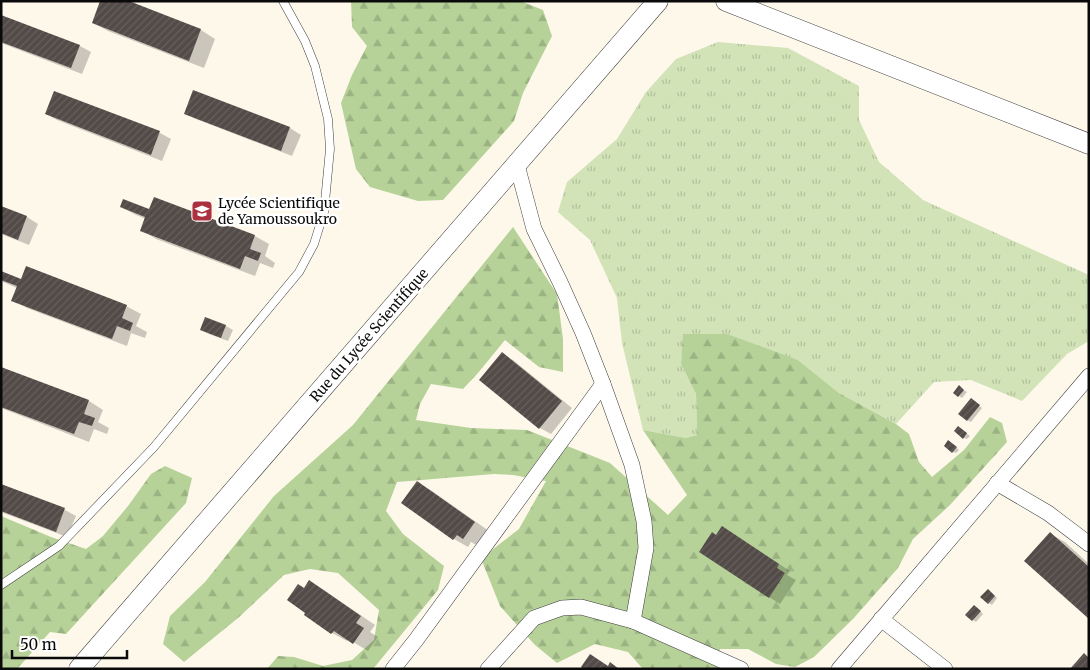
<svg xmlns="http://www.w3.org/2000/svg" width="1090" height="670" font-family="Merriweather,serif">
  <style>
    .grass { fill: url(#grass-tufts) }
    .forest { fill: url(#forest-firs) }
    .shadow { fill: #0003 }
    .building { fill: url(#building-hatch) }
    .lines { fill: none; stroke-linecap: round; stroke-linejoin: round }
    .service-casing { stroke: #3d3d3d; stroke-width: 9 }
    .minor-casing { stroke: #3d3d3d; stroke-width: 16 }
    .tertiary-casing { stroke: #3d3d3d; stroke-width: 21 }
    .service { stroke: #fff; stroke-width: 8 }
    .minor { stroke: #fff; stroke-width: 15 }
    .tertiary { stroke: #fff; stroke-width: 20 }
    .labels { text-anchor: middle; stroke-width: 5; stroke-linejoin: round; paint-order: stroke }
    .poi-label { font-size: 14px; fill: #0a0a0a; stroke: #fff; text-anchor: start }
    .street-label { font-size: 14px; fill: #0a0a0a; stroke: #fff }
  </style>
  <defs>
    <pattern id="grass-tufts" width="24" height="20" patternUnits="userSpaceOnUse" patternTransform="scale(1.25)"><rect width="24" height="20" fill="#d1e3b7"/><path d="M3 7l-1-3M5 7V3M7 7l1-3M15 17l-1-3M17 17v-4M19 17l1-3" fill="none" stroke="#b2c19c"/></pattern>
    <pattern id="forest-firs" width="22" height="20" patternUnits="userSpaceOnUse" patternTransform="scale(1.25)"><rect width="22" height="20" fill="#b6d298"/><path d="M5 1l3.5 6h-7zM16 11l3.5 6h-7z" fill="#9bb382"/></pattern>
    <pattern id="building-hatch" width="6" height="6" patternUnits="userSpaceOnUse" patternTransform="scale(1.25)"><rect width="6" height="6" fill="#524b48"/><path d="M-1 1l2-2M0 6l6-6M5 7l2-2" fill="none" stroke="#66605e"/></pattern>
  </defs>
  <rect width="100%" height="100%" fill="#fdf8ea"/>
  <path class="grass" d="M718 42 788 48 859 86V120L879 162 923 200 1089 275V341L1067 354 1022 401 971 380 934 382 896 424 839 393 798 360 684 334 681 364 696 394 697 435 686 438 643 430 622 343 617 298 590 240 558 212 567 182 617 139 646 92 676 59Z"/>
  <g class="forest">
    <path d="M351 1H520L543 10 552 36 523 93 514 121 443 200 418 201 370 187 356 169 341 103 352 75 367 46 352 27Z"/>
    <path d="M513 227 557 294 563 339V372L539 367 505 340 478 373 463 389 431 384 420 404 416 420 471 428 527 430 610 463 668 515 687 495 643 430 686 438 697 435 696 394 681 364 683 334H727L798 360 839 393 896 424 909 434 919 462 932 477 964 450 990 417 1002 423 1007 442 950 505 913 539 898 568 853 619 814 657 795 667 776 664 748 649H720L718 667 722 669H643L628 652 595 644 557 663 535 645 500 606 482 561 488 553 519 529 546 481 513 475 494 474 397 482 386 511 403 534 444 566 438 590 373 669H267L278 656 294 657 323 666 352 660 374 640 379 610 338 573 310 569 284 575 238 618 184 662 163 644 170 616 205 582 274 496 353 425Z"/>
    <path d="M165 466 192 478 186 503 66 634 50 632 17 669H1V516L51 537 86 549 103 536 128 506 151 474Z"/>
  </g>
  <g class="shadow">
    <path d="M125 1 201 30 215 39 204 68 108 31 93 23Z"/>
    <path d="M1 16 80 46 91 52 82 74 1 43Z"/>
    <path d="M55 92 160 133 171 139 162 161 57 120 46 114Z"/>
    <path d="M194 92 290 128 301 135 292 156 196 119 185 113Z"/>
    <path d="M1 207 27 217 38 224 29 245 1 234Z"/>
    <path d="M121 207 150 211 255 236 269 244 265 256 275 263 273 268 260 263 255 276 156 239 141 230 146 219 136 215Z"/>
    <path d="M1 273 22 281 126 306 141 314 136 326 147 332 145 338 131 333 127 346 27 308 13 300 17 288 1 281Z"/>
    <path d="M206 319 226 326 233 330 228 341 209 334 202 330Z"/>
    <path d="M502 354 513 360 572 408 551 434 540 428Z"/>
    <path d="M1 369 89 401 103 410 98 422 109 428 107 434 94 429 89 442 1 408Z"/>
    <path d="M962 389 967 392 962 398 959 396Z"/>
    <path d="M974 402 982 408 971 422 967 420Z"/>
    <path d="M961 429 970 436 967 439 964 438Z"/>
    <path d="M951 443 959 450 956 453 953 452Z"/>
    <path d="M417 483 432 491 489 531 478 546 471 542 468 547 454 539Z"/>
    <path d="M1 485 65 510 76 516 67 537 1 512Z"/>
    <path d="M733 534 790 571 787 575 796 580 780 604 769 597 717 537Z"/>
    <path d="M1050 534 1065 542 1089 564V618Z"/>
    <path d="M310 582 324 590 375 625 370 632 378 637 368 651 348 639 347 641 332 633 305 614 304 589Z"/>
    <path d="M991 592 997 598 992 605 989 603Z"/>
    <path d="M977 608 983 614 976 622 973 620Z"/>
  </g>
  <g class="building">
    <path d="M100 1H129L201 29 189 61 92 23Z"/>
    <path d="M1 15 80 45 71 68 1 42Z"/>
    <path d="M193 90 290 127 281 151 184 114Z"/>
    <path d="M54 91 160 131 151 155 45 114Z"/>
    <path d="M154 197 255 235 250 249 261 253 258 261 245 256 240 269 140 231 145 217 120 207 123 199 149 209Z"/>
    <path d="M1 206 27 216 18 240 1 233Z"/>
    <path d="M26 266 127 305 122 318 133 323 130 331 117 326 112 339 11 301 17 286 1 280V271L21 279Z"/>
    <path d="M205 317 226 325 221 338 200 330Z"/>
    <path d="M502 352 562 401 539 429 479 380Z"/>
    <path d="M1 367 89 400 84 414 95 418 92 426 79 422 74 434 1 407Z"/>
    <path d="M959 385 964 390 958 397 953 393Z"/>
    <path d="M971 398 980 405 967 421 958 414Z"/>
    <path d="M958 426 967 433 963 439 954 431Z"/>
    <path d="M948 440 957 447 952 453 944 446Z"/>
    <path d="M417 481 475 522 463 539 457 535 453 540 401 503Z"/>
    <path d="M1 484 65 508 56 532 1 511Z"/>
    <path d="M722 526 779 564 777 568 785 573 769 598 699 552 712 532 716 535Z"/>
    <path d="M1050 532 1089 567V619L1024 561Z"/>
    <path d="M309 580 361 616 356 623 364 628 353 644 334 631 331 634 304 615 305 613 287 600 298 584 304 588Z"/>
    <path d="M988 589 995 596 988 604 980 597Z"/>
    <path d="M974 605 981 611 972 621 965 615Z"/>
    <path d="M1084 653 1089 658V669H1070Z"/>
    <path d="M590 654 608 666 610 662 619 669H583L581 667Z"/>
  </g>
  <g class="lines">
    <g class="service-casing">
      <path id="service" d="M1 585 59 546 154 447 299 272 314 244 324 212 330 149 328 119 315 66 305 41 283 1"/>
    </g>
    <g class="minor-casing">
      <g id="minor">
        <path d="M517 165 534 229 560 282 583 333 603 384 632 465 644 521 646 548 633 621"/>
        <path d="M997 483 1048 513 1089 544"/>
        <path d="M881 619 945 669"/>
        <path d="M393 669 416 640 603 384"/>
        <path d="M488 669 534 618 562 608 581 607 633 621 741 669"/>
        <path d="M839 669 1089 376"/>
      </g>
    </g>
    <g class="tertiary-casing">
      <g id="tertiary">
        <path d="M726 1 1089 144"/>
        <path d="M79 669 658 1"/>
      </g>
    </g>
    <use href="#service" class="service"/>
    <use href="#minor" class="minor"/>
    <use href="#tertiary" class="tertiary"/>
  </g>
  <defs>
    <g id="school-square" transform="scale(1.125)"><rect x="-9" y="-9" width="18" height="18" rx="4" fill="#ac313e" stroke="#fff"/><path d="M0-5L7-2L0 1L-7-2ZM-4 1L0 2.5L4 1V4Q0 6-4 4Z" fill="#fff"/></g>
  </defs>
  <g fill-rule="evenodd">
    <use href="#school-square" x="202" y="211"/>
  </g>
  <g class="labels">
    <g class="poi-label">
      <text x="218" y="208">Lycée Scientifique<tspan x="218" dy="16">de Yamoussoukro</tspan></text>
    </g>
    <g class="street-label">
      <text transform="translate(369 335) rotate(-49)" y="5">Rue du Lycée Scientifique</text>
    </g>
  </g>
  <rect width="1090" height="670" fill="none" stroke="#0a0a0a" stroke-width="5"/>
  <path d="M12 650v8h115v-8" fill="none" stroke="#0a0a0a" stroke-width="2.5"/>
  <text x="20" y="650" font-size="15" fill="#0a0a0a" stroke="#ffffff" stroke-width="4" paint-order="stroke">50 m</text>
</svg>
